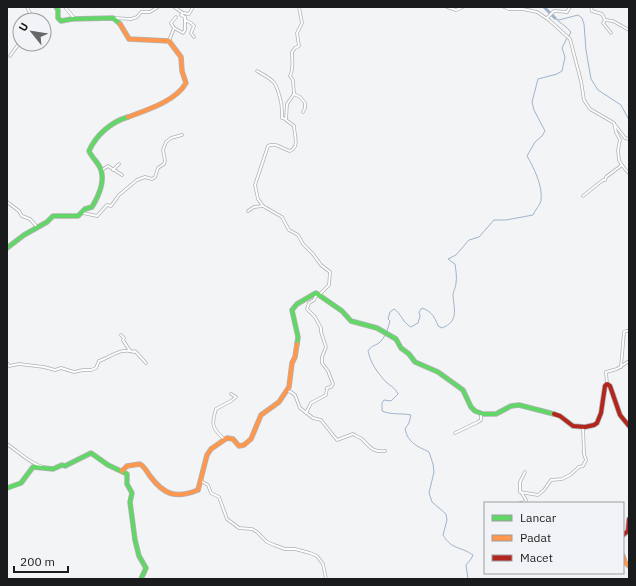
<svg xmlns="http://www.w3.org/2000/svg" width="636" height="586" font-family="'IBM Plex Sans',sans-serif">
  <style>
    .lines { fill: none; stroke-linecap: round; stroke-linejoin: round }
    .stream { stroke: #9fb4cb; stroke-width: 1 }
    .river { stroke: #9fb4cb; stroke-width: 3 }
    .street-casing { stroke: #b1b2b3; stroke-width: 3.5 }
    .fast-casing { stroke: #b1b2b3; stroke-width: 5.5 }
    .slow-casing { stroke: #b1b2b3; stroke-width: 5.5 }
    .jam-casing { stroke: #b1b2b3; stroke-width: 5.5 }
    .street { stroke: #fdfdfe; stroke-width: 2 }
    .fast { stroke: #63d668; stroke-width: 4 }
    .slow { stroke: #ff974d; stroke-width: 4 }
    .jam { stroke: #b3261e; stroke-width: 4 }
  </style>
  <rect width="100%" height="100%" fill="#f2f4f6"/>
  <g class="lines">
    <g class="stream">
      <path d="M555 18C560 23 566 26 571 32L569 36"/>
      <path d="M557 19 559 20 578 15 582 18 584 24 586 50 591 79 598 90 621 105 629 120"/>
      <path d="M468 579 466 565 471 559 473 555C460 546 452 550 443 535L447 520 446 514 432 502 429 493 434 472 433 464 429 452C417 446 408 443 405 429L409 423 411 415C401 413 391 415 382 411V403L384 400 391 401 398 394C395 388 391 386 386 382 377 372 371 364 368 351 371 346 374 346 379 343 385 338 388 329 390 321L388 319 390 312 394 309C401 313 402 322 411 327L418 323 420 316 419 312 422 308C431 311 435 317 438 326L442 328C459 321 454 310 453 295 453 291 456 288 456 283 457 277 456 271 455 264L448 259 456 255 469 240 479 237 494 220H506L533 215C535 210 540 205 541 201 543 186 534 168 527 156L535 142 542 136 545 131 534 110 532 102 538 79 557 74 562 71 565 57 562 48 567 38"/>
    </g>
    <path class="river" d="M544 7 555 18"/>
    <g class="street-casing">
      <g id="street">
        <path d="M65 7 74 18"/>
        <path d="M174 7 183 13"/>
        <path d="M299 7 302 23 297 33 299 46 295 48 292 52C292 60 294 68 290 76L293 80 294 94 287 104 286 120 294 126C294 134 300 147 290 151 282 149 276 142 268 146L255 185 258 199 263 206 282 217 289 230 298 235 303 244 313 254 321 265 330 272 329 285 320 294"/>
        <path d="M447 7 456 10 463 7"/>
        <path d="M504 7 509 9H523L537 12 549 20 570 39 581 81 584 100 590 109 614 123 616 132 620 140 618 150 619 160C620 163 627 172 629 173"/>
        <path d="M591 7 592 11 602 14 605 20 613 21 629 30"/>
        <path d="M114 18 131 19 137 17 141 12H150L158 7"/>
        <path d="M547 18 554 11 567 12 570 7"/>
        <path d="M25 20 30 13 27 7"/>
        <path d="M185 20V17L181 15 183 13 189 14 193 7"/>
        <path d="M605 20 603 23 611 33"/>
        <path d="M174 28 183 33 185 30V20L191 23 194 26 191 33 194 37"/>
        <path d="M169 41 174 28 171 23 176 17"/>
        <path d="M10 56 20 42"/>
        <path d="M257 71C275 81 276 81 281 102 282 107 282 112 282 118L286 119"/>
        <path d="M294 94 300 97 305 103V108L303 112"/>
        <path d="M615 125 625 138 629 139"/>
        <path d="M102 170 108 166 122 175"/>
        <path d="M113 170 119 164"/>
        <path d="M583 196 603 180H605L606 177 622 165"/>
        <path d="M7 202 19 211 22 216 30 219 37 227"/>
        <path d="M248 211 254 207 263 206"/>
        <path d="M83 213 97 216 107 205 111 206 119 195 137 180 145 177 152 179 155 177 158 168 164 164 165 161 163 150 166 142 171 138 182 135"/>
        <path d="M121 335 124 338 123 340 130 351"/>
        <path d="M7 363 9 366 19 364 44 367 55 370 61 368 74 372 83 370H91L96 368 99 361C111 357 121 347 134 352L135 351 146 363"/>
        <path d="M621 367 624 332 626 331H629"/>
        <path d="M607 384 606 372 617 369 629 361"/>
        <path d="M288 391 291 392 295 395 300 408 313 418 321 420 337 440 353 434C356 436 359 437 362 439 369 446 373 453 385 451"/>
        <path d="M306 413 311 403 326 395 327 388 331 387 333 384 328 371 322 363V357L326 347 321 332V328L315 317 307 309 309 303 314 300 317 294"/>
        <path d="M455 433 478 422 481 420V413"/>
        <path d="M224 439C212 428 211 425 216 409L231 401 236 397 231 394"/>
        <path d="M7 444C19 452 29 463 43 467"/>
        <path d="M525 472 520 482V492L538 495 544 490 551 480 562 479 570 475 579 467 583 466 586 460 584 454 583 427"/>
        <path d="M201 481 208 485 211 493 219 497 227 519 239 528 252 529 257 532 267 542 274 545 285 549H295L310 553 317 556 323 564 326 579"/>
        <path d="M520 503 525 502 526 500 521 492"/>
      </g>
    </g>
    <g class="fast-casing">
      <g id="fast">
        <path d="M56 7 58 10V18L61 21 72 19 113 18 120 24"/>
        <path d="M7 248 24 235 47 222 53 216H78L85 209 92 207C98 197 105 182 101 170 99 163 92 158 89 151 96 135 111 122 128 117"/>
        <path d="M297 344 298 337 292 310 297 304 316 293 342 311 351 321 377 328 396 339 401 348 409 354 415 362 438 372 463 390 471 407 475 411 483 414H496L511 406 519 405 554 414"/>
        <path d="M7 488 21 483 33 467 53 469 62 465 65 466 91 453 108 465 127 474V484L132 493 130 502 135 540 139 556 146 568 141 579"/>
      </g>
    </g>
    <g class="slow-casing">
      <g id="slow">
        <path d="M120 24 129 39 169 41 181 57 182 71 186 83C176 101 147 110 128 117"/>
        <path d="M122 471 127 466 140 464C145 467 147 472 150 476 164 495 176 499 198 490L207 455 211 449 227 438 233 439 239 446 244 445 251 439 261 415 279 402 289 387 292 363 295 357 297 344"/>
        <path d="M623 556 625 562 629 566"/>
      </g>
    </g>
    <g class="jam-casing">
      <g id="jam">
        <path d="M554 414 560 416 573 426 585 427 594 425 597 423 601 413 605 386 607 384 610 386 620 415 629 426"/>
        <path d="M623 535 628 531 629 519"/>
      </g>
    </g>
    <use href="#street" class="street"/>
    <use href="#fast" class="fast"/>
    <use href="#slow" class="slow"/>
    <use href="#jam" class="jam"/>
  </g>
  <rect width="636" height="586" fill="none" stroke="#1a1b1c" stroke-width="16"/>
  <rect x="484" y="502" width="140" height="72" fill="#f1f3f7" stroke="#9b9d9f"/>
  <rect x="492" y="515" width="20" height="6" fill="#63d668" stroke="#9b9d9f"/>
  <text x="520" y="522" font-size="12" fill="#1a1b1c">Lancar</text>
  <rect x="492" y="535" width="20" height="6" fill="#ff974d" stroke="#9b9d9f"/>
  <text x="520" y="542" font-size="12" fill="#1a1b1c">Padat</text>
  <rect x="492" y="555" width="20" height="6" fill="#b3261e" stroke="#9b9d9f"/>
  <text x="520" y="562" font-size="12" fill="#1a1b1c">Macet</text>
  <g transform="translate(32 32) rotate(300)"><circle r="19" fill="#f1f3f7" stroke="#9b9d9f"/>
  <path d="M0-3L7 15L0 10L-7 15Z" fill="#666768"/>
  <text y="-6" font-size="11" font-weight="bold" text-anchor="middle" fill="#1a1b1c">U</text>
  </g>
  <path d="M14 566v6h54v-6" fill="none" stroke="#1a1b1c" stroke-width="2"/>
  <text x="20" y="566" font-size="12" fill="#1a1b1c" stroke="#f1f3f7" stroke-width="3" paint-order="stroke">200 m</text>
</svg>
